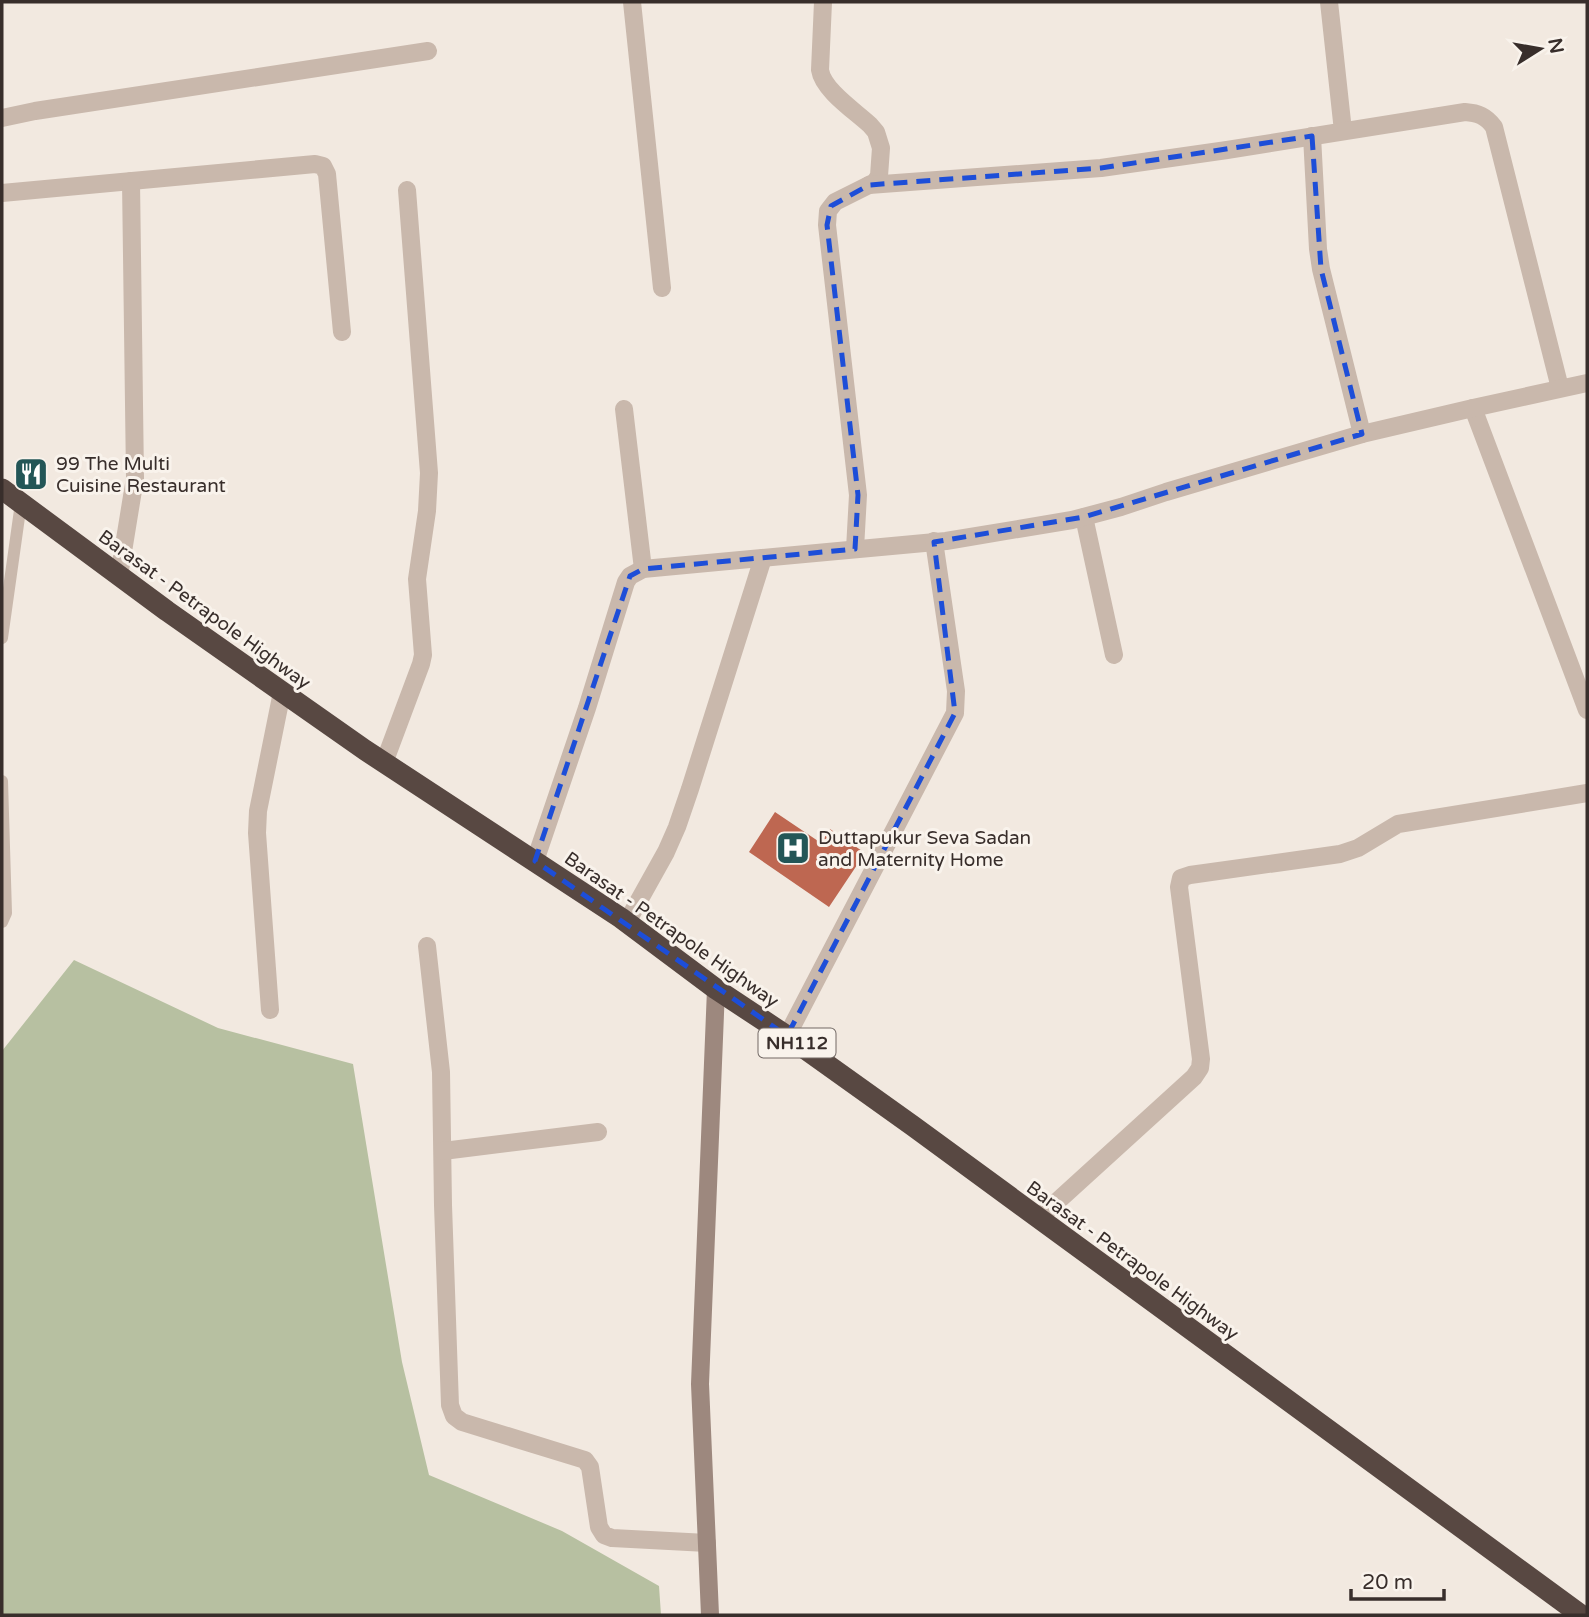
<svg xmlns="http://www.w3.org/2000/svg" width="1589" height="1617" font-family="'Varela Round',sans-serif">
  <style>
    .green { fill: #b7c0a1 }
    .building { fill: #be6751 }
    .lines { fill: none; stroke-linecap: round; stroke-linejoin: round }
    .lane { stroke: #c9b8ac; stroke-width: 12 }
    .street { stroke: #c9b8ac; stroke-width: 18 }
    .secondary { stroke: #9d887e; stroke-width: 18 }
    .highway { stroke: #584842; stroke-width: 21 }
    .marked { fill: none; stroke: #1d4ed8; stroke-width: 5; stroke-dasharray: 14 9; stroke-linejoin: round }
    .labels { text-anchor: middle; stroke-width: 6; stroke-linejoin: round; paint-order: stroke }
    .shield { fill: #f9f3ec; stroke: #726965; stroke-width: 2 }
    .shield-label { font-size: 18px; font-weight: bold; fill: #382e2b }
    .poi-label { font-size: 19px; fill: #382e2b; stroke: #f9f3ec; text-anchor: start }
    .street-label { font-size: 19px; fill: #382e2b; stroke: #f9f3ec }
  </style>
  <rect width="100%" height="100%" fill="#f2e9e0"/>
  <path class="green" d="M74 960 218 1028 353 1064 402 1362 429 1475 562 1531 659 1586 661 1615H2V1051Z"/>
  <path class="building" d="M775 812 821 843 830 829 865 853 829 907 749 852Z"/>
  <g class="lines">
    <g class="lane">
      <path d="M2 638 21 503"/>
      <path d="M2 781 6 913 2 922"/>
    </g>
    <g class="street">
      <path d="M632 2 662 288"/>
      <path d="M823 2 820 70C823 90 855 111 870 125L876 132 881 148 879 176 875 182 835 202 828 211 827 225 858 495 855 549"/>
      <path d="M1329 2 1343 131"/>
      <path d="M2 118 35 111 428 51"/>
      <path d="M1312 136 1318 249 1321 269 1362 434"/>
      <path d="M869 185 1101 168 1227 150 1465 112C1478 113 1486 116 1494 127L1560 388"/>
      <path d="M2 193 315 164 323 166 327 174 342 332"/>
      <path d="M1473 408 1587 710"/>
      <path d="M624 409 643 569"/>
      <path d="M1084 517 1114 655"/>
      <path d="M119 576 135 478 131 181"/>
      <path d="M384 763 421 664 423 655 417 579 427 511 429 473 407 190"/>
      <path d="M535 861 587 708 626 582 630 576 643 569 946 541 1072 520 1121 507 1166 492 1362 434 1473 408 1587 383"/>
      <path d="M627 922 666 852 677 827 690 789 763 558"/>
      <path d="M427 946 441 1072 443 1205 450 1405 454 1416 462 1422 585 1460 590 1467 599 1527 604 1535 612 1538 707 1543"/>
      <path d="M270 1010 257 833 258 811 282 692"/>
      <path d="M787 1036 955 713 956 691 934 541"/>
      <path d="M443 1151 598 1132"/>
      <path d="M1039 1218 1194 1077 1200 1068 1201 1059 1179 887 1181 878 1190 875 1340 854 1358 848 1398 824 1587 793"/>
    </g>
    <path class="secondary" d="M710 1615 700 1384 716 989"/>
    <path class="highway" d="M2 489 167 611 365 750 621 918 716 989 787 1036 913 1126 1581 1615"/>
  </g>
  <path class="marked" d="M1312 136 1321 269 1362 434 1084 517 934 542 955 713 787 1036 535 861 630 576 643 569 855 549 858 495 827 225 831 206 869 185 1101 168Z"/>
  <defs>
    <g id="restaurant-square" transform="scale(1.75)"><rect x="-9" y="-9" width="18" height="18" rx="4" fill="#235657" stroke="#f9f3ec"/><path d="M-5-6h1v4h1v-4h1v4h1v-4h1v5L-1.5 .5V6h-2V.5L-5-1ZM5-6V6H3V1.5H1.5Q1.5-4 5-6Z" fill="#fff"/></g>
    <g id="hospital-square" transform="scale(1.75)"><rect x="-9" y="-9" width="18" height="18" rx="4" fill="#235657" stroke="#f9f3ec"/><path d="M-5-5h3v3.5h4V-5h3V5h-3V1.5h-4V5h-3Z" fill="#fff"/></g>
  </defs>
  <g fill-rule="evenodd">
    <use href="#restaurant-square" x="31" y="474"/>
    <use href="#hospital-square" x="793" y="848"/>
  </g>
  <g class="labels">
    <rect class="shield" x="758.5" y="1028.5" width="77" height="29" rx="5"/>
    <g class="shield-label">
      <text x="797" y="1049">NH112</text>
    </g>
    <g class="poi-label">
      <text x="56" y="470">99 The Multi<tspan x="56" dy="22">Cuisine Restaurant</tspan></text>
      <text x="818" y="844">Duttapukur Seva Sadan<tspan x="818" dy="22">and Maternity Home</tspan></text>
    </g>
    <g class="street-label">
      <text transform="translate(205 609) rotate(36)" y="7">Barasat - Petrapole Highway</text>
      <text transform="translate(672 929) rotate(35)" y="7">Barasat - Petrapole Highway</text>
      <text transform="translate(1133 1260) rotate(36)" y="7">Barasat - Petrapole Highway</text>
    </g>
  </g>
  <rect width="1589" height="1617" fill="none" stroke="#382e2b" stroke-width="7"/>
  <g transform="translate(1540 49) rotate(79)" stroke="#f9f3ec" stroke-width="5" paint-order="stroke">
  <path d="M0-5L12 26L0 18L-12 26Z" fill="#382e2b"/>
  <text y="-10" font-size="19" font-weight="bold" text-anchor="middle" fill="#382e2b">N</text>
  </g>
  <path d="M1351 1589v10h93v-10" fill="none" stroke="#382e2b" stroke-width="3.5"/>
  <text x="1362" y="1589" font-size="21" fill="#382e2b" stroke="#f9f3ec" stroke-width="5" paint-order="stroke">20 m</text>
</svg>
